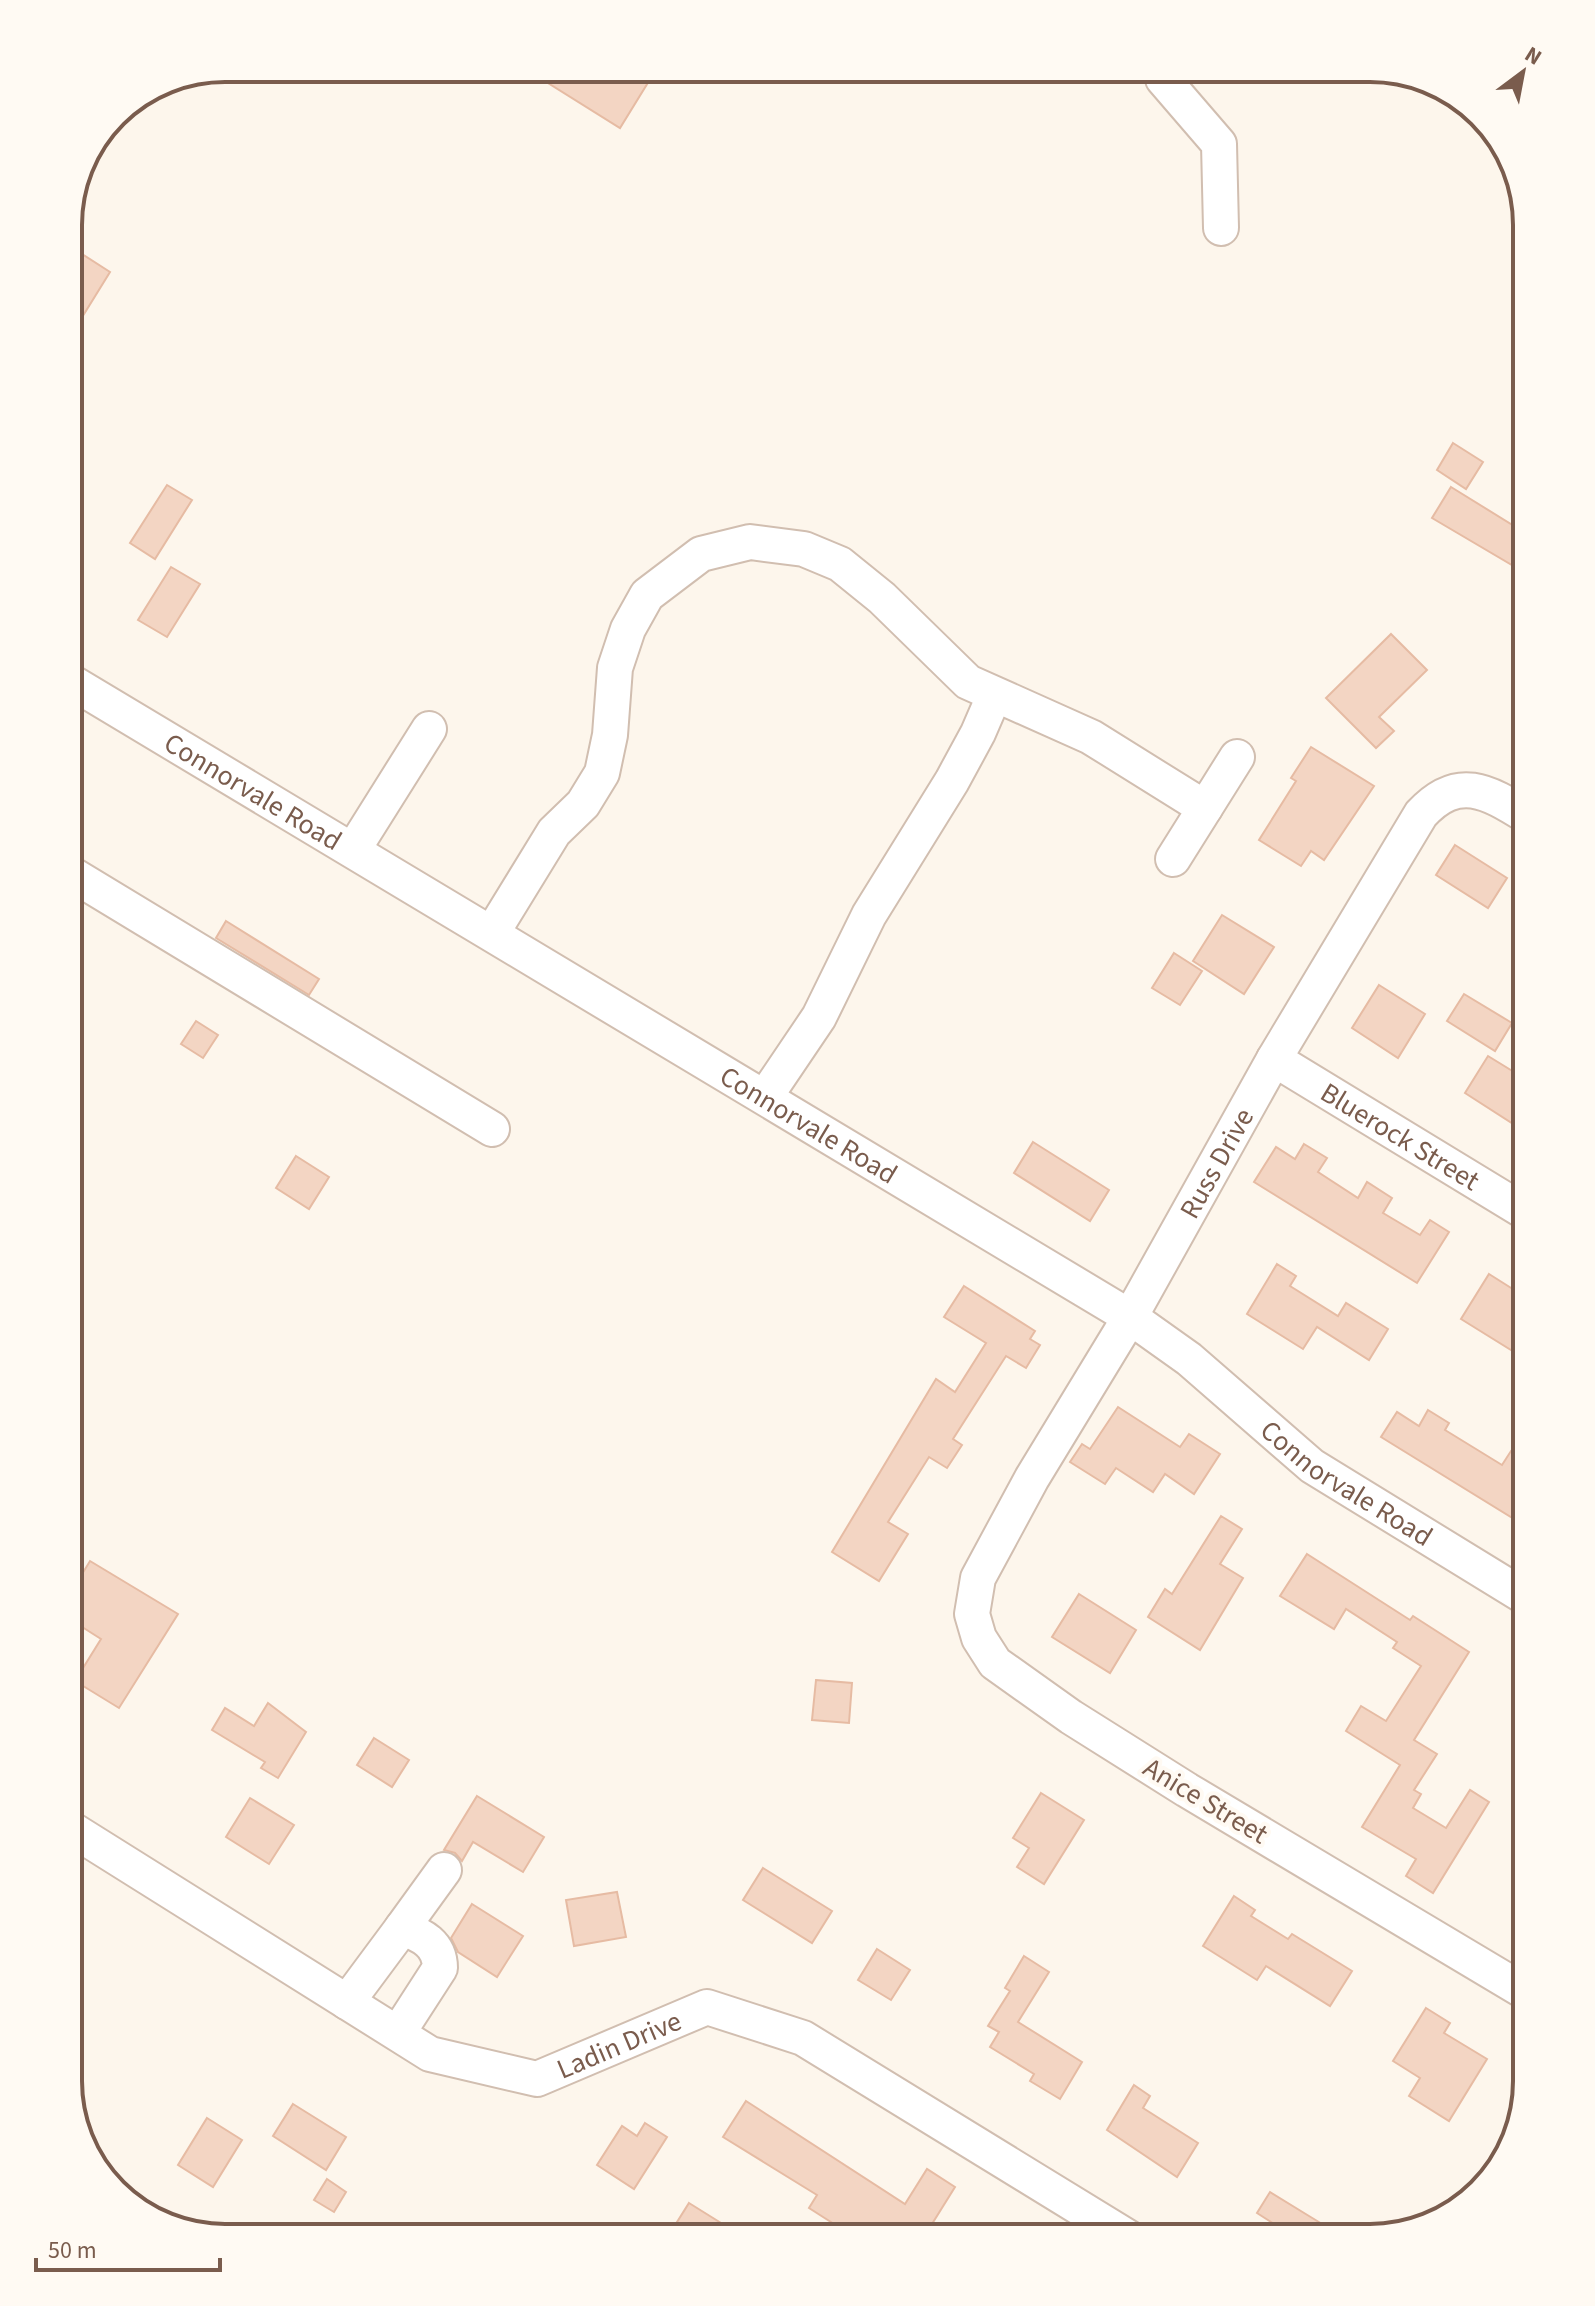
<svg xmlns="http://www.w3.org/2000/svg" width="1595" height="2306" font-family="'Source Sans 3',sans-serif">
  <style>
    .building { fill: #f3d5c3; stroke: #e6bba3; stroke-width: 2 }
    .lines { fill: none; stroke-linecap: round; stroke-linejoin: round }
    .minor-casing { stroke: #d1beb0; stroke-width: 38 }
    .minor { stroke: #fff; stroke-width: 34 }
    .labels { text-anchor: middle; stroke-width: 8; stroke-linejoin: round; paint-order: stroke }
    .street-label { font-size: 28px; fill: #7a5c4d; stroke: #fffaf3 }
    .rim { fill: none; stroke: #7a5c4d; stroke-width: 4 }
  </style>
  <rect width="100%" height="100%" fill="#fdf6ec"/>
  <g class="building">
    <path d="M524 68H657L620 128Z"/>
    <path d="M68 245 110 272 68 340Z"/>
    <path d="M1453 443 1483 462 1466 489 1437 470Z"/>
    <path d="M167 485 192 500 155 559 130 543Z"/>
    <path d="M1451 487 1527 534V574L1432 518Z"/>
    <path d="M171 567 200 584 167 637 138 620Z"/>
    <path d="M1391 634 1427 670 1379 717 1394 731 1376 748 1326 698Z"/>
    <path d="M1311 747 1374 786 1324 860 1311 851 1301 866 1259 840 1296 781 1291 778Z"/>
    <path d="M1455 845 1507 878 1488 908 1436 875Z"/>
    <path d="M1222 915 1274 947 1244 994 1193 961Z"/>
    <path d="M226 921 319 979 309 995 216 938Z"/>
    <path d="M1174 953 1202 971 1180 1005 1152 988Z"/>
    <path d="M1379 985 1425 1014 1398 1058 1352 1028Z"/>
    <path d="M1464 994 1512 1023 1495 1051 1447 1021Z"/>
    <path d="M196 1021 218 1035 203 1058 181 1044Z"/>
    <path d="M1488 1056 1527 1080V1112L1518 1127 1465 1093Z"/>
    <path d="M1033 1142 1109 1190 1090 1221 1014 1173Z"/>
    <path d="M1304 1144 1327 1158 1318 1172 1358 1198 1367 1182 1392 1198 1383 1213 1420 1235 1430 1220 1449 1232 1417 1283 1254 1182 1276 1147 1295 1159Z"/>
    <path d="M296 1156 329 1177 309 1209 276 1188Z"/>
    <path d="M1277 1264 1296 1276 1290 1286 1338 1316 1346 1303 1388 1329 1369 1360 1317 1327 1303 1349 1247 1314Z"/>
    <path d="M1489 1274 1527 1298V1360L1461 1319Z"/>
    <path d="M964 1286 1035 1331 1030 1339 1040 1345 1026 1368 1006 1356 953 1439 962 1445 947 1468 929 1457 888 1522 908 1534 879 1581 832 1552 936 1379 955 1392 986 1343 944 1317Z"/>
    <path d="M1118 1407 1180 1447 1189 1434 1220 1454 1194 1494 1165 1474 1153 1492 1116 1468 1105 1484 1070 1462 1082 1444 1090 1449Z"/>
    <path d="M1428 1410 1449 1423 1445 1430 1502 1465 1511 1451 1527 1461V1527L1381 1437 1397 1412 1419 1426Z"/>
    <path d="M1221 1516 1242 1529 1220 1564 1243 1578 1200 1650 1148 1617 1165 1589 1172 1594Z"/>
    <path d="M1307 1554 1410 1620 1413 1616 1469 1652 1414 1740 1437 1754 1414 1790 1421 1794 1413 1808 1446 1828 1470 1790 1489 1802 1433 1893 1406 1876 1416 1859 1362 1827 1400 1765 1346 1731 1361 1706 1386 1721 1421 1666 1393 1648 1397 1642 1346 1609 1334 1629 1280 1596Z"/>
    <path d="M90 1561 178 1614 119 1708 75 1681 101 1639 68 1618V1597Z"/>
    <path d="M1079 1594 1136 1630 1110 1673 1052 1637Z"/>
    <path d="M816 1680 852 1683 849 1723 812 1720Z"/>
    <path d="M268 1703 306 1732 278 1778 261 1768 265 1762 212 1730 225 1708 254 1726Z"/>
    <path d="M374 1738 409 1760 392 1787 357 1765Z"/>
    <path d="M1041 1793 1084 1820 1044 1884 1017 1867 1029 1848 1013 1838Z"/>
    <path d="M477 1796 544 1837 523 1872 473 1842 462 1861 455 1853 444 1850Z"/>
    <path d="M250 1798 294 1825 269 1864 226 1837Z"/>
    <path d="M763 1868 832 1911 812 1943 743 1900Z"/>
    <path d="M617 1892 626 1937 574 1946 566 1900Z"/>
    <path d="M1234 1896 1255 1910 1251 1916 1288 1939 1292 1934 1352 1971 1330 2006 1266 1966 1257 1980 1203 1946Z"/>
    <path d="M472 1904 523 1936 497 1977 458 1952 451 1938Z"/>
    <path d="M877 1949 910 1970 891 2000 858 1980Z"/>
    <path d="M1024 1956 1049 1972 1018 2022 1082 2062 1060 2099 1030 2081 1034 2074 990 2047 999 2032 988 2026 1010 1991 1005 1988Z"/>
    <path d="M1426 2008 1450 2023 1444 2033 1487 2059 1449 2121 1409 2096 1420 2078 1393 2061Z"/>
    <path d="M1134 2085 1150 2096 1143 2108 1198 2143 1177 2177 1107 2130Z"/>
    <path d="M746 2101 905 2204 927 2169 955 2187 932 2224 955 2238H856L809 2208 817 2195 723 2137Z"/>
    <path d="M293 2104 346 2137 326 2170 273 2136Z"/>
    <path d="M207 2118 242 2140 213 2187 178 2165Z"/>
    <path d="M645 2123 667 2137 634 2189 597 2165 622 2126 637 2136Z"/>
    <path d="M327 2179 346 2192 334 2212 314 2200Z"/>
    <path d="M1270 2192 1309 2216 1345 2238H1296L1257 2213Z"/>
    <path d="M689 2203 745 2238H667Z"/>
  </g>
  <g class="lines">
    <g class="minor-casing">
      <g id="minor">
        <path d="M1170 68 1163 79 1219 144 1221 228"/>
        <path id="s1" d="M68 680 1130 1317 1189 1359 1312 1466 1527 1598"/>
        <path d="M353 850 429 729"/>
        <path d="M1173 859 1205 808"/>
        <path d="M68 872 492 1129"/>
        <path d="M492 933 554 832 583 804 602 773 610 735 615 668 628 629 647 595 701 554 750 542 804 549 840 564 882 598 968 682 1091 737 1205 808 1237 757"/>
        <path id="s2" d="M1274 1059 1527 1213"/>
        <path d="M765 1097 819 1017 869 915 952 781 978 733 994 696"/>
        <path id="s3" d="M68 1827 430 2054 537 2079 707 2007 803 2038 1129 2238"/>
        <path d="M402 1928 444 1870"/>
        <path id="s4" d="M1527 1993 1187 1790 1071 1717 995 1663 979 1638 972 1614 978 1578 1032 1478 1130 1317 1274 1059 1421 814C1458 774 1487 791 1527 816"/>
        <path d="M347 2002 402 1928C422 1935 440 1944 440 1968L398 2033"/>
      </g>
    </g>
    <use href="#minor" class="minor"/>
  </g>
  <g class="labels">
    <g class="street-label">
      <text dy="10" stroke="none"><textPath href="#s1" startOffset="216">Connorvale Road</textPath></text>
      <text dy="10" stroke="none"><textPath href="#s1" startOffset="864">Connorvale Road</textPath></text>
      <text dy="10" stroke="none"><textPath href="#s2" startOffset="148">Bluerock Street</textPath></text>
      <text dy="10" stroke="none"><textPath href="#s4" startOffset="1196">Russ Drive</textPath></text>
      <text dy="10" stroke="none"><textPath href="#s1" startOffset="1512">Connorvale Road</textPath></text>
      <text transform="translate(1206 1800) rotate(31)" y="10">Anice Street</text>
      <text dy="10" stroke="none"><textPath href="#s3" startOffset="626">Ladin Drive</textPath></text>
    </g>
  </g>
  <path d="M0 0H1595V2306H0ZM225 82H1370A143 143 0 0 1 1513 225V2081A143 143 0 0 1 1370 2224H225A143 143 0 0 1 82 2081V225A143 143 0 0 1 225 82Z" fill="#fffaf3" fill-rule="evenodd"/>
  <path class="rim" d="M225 82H1370A143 143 0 0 1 1513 225V2081A143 143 0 0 1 1370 2224H225A143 143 0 0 1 82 2081V225A143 143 0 0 1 225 82Z"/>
  <g transform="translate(1523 72) rotate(32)" stroke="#fffaf3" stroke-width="6" paint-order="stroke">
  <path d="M0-6L14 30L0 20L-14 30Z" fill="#7a5c4d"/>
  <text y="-12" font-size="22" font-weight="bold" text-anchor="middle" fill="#7a5c4d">N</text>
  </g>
  <path d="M36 2258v12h184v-12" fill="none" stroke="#7a5c4d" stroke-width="4"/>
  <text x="48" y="2258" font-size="24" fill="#7a5c4d" stroke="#fffaf3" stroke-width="6" paint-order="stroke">50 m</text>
</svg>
